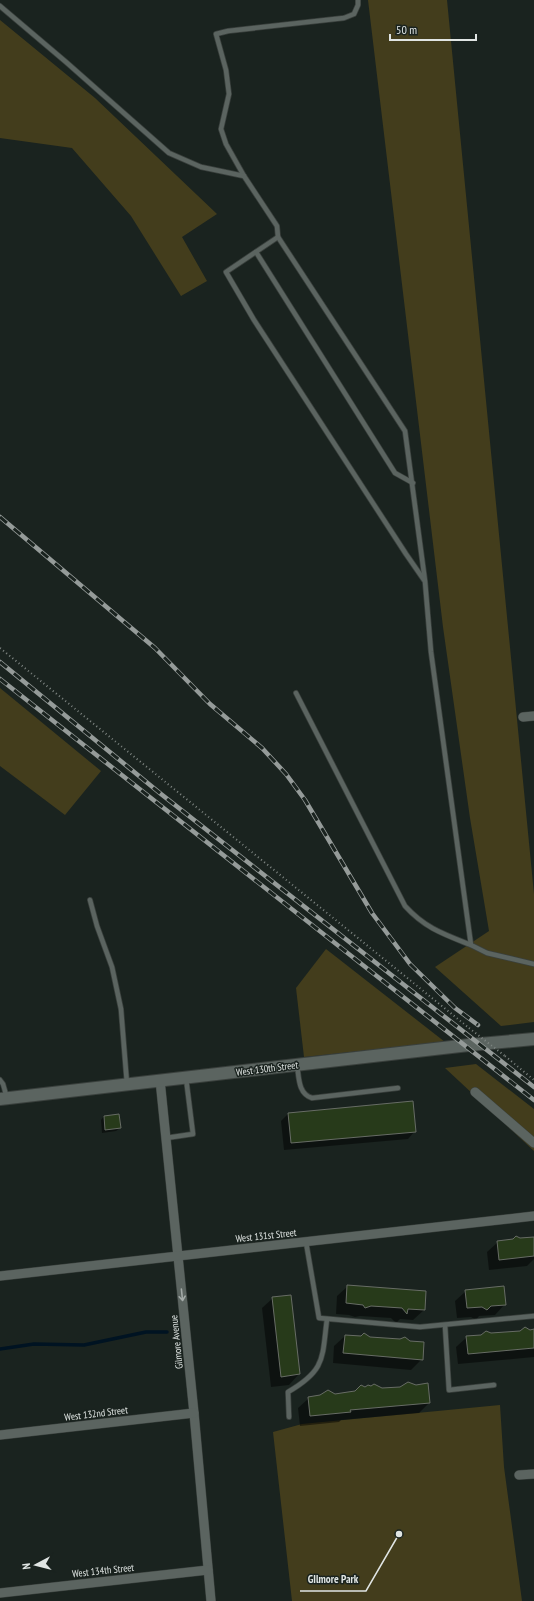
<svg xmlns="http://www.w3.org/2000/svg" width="534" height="1601" font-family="'PT Sans Narrow',sans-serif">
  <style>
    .green { fill: #433d1c }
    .shadow { fill: #0007 }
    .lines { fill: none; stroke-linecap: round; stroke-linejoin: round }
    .stream { stroke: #001322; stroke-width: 3.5 }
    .building { fill: #273a1a; stroke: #676c65 }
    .lane-casing { stroke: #3a403d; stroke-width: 6 }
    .street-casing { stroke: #3a403d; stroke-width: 10 }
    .secondary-casing { stroke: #3a403d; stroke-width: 14 }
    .path { stroke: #808784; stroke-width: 2; stroke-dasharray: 1 3; stroke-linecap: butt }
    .lane { stroke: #5b6460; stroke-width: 4.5 }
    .street { stroke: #5b6460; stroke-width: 9 }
    .secondary { stroke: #5b6460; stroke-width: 12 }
    .rail-casing { stroke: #959b99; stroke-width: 4.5 }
    .rail { stroke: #1a231f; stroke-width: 3; stroke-dasharray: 9; stroke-linecap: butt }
    .path-bridge { stroke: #808784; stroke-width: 2; stroke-dasharray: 1 3; stroke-linecap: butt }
    .oneway { stroke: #a4aba8 }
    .labels { text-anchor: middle; stroke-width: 3; stroke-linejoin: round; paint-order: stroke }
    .street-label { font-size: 10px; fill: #e0e5e3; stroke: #1a231f }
    .leader { fill: none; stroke: #e0e5e3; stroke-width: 1.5 }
    .callout-dot { fill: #e0e5e3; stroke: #1a231f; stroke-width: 1.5 }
    .callout-label { font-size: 11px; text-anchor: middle; font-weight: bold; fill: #e0e5e3; stroke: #1a231f; stroke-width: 3; stroke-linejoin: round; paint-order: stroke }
  </style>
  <rect width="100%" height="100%" fill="#1a231f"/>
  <g class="green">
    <path d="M368 0H447L534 894V1022L501 1026 435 967 489 931 470 818 443 627Z"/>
    <path d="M0 20 95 98 217 214 182 237 207 281 181 296 131 216 72 148 0 138Z"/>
    <path d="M0 688 101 771 65 815 0 766Z"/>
    <path d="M326 949 445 1042 304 1057 296 988Z"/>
    <path d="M476 1064 534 1109V1151L445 1068Z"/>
    <path d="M500 1405 504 1467 522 1601H292L273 1432 302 1424Z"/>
  </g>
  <g class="shadow">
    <path d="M288 1114 415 1131 408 1139 284 1150 281 1121Z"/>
    <path d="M104 1116 120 1128 116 1131 102 1133 101 1120Z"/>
    <path d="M534 1238V1259L527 1266 489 1270 487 1252 498 1242Z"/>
    <path d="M348 1286 424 1310 413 1320 400 1319 396 1323 391 1318 360 1316 355 1317 349 1315 336 1314 337 1296Z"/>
    <path d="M466 1291 505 1304 495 1315 479 1316 476 1320 471 1317 457 1318 455 1301Z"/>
    <path d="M273 1298 299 1374 289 1385 271 1387 262 1308Z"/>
    <path d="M534 1330V1357L458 1364 456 1347 467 1337Z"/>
    <path d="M345 1336 370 1338 422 1359 411 1370 333 1363 334 1346Z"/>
    <path d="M365 1388 382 1389 429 1403 419 1413 341 1420 339 1422 300 1426 298 1408 309 1398 355 1392Z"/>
  </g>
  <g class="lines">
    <path class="stream" d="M0 1349 34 1344 84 1345 146 1332H167"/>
  </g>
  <g class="building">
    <path d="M413 1101 416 1132 291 1143 288 1113Z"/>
    <path d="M119 1114 121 1128 105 1130 104 1116Z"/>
    <path d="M516 1236 520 1238 534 1237V1256L499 1260 497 1241 513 1239Z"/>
    <path d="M347 1285 426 1291 425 1310 408 1309 407 1314 402 1308 371 1306 365 1308 363 1305 346 1303Z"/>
    <path d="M504 1286 506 1305 491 1306 487 1310 482 1307 467 1308 465 1290Z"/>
    <path d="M291 1295 300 1374 281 1377 272 1297Z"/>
    <path d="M525 1327 530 1330 534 1329V1348L468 1354 466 1336 481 1335 486 1331 491 1333 520 1331Z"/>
    <path d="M364 1333 370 1337 400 1339 405 1337 410 1341 424 1342 423 1360 343 1353 345 1335 361 1336Z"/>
    <path d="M408 1382 416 1385 428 1383 430 1403 350 1410 351 1412 310 1416 308 1397 320 1395 328 1390 335 1394 348 1392 355 1391 361 1385 365 1387 368 1385 371 1386 374 1384 382 1388 400 1387Z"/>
  </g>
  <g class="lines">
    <g class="lane-casing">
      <g id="lane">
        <path d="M358 0V5L354 14 344 18 228 31 216 34 226 70 229 94 221 129 226 144 244 176 277 226 278 237 405 431 425 581 431 652 471 945 487 953 534 964"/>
        <path d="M0 6 66 62 169 153 201 167 244 176"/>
        <path d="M278 237 226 272 254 320 406 554 424 580"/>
        <path d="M256 252 395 473 413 483"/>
        <path d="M296 693 405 906C425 928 443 934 471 945"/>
        <path d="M90 900 97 926 112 967 121 1009 127 1084"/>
        <path d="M297 1065C299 1077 298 1094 312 1098L398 1088"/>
        <path d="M0 1080 3 1084 7 1098"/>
        <path d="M166 1138 193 1134 186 1078"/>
        <path d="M306 1242 319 1318 420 1327 534 1316"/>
        <path d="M445 1325 449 1390 494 1385"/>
        <path d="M289 1417 288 1392C326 1370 322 1358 327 1319"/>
      </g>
    </g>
    <g class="street-casing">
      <g id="street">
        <path d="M523 717 534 716"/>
        <path d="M160 1080 194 1413 211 1601"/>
        <path d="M475 1092 534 1143"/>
        <path d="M0 1276 534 1216"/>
        <path d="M0 1435 194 1413"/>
        <path d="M519 1475 534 1474"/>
        <path d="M0 1593 208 1570"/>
      </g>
    </g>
    <g class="secondary-casing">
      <path id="secondary" d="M0 1099 469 1045 534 1039"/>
    </g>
    <g class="path">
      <path d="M0 648 469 1028"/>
      <path d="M505 1056 534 1080"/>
    </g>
    <use href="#lane" class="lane"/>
    <use href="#street" class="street"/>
    <use href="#secondary" class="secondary"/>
    <g class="rail-casing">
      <g id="rail">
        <path d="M0 517 155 648 210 704 262 748 286 774 305 800 372 913 410 964 455 1008 478 1025"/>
        <path d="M0 662 161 794 534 1087"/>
        <path d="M0 679 534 1100"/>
      </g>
    </g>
    <use href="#rail" class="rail"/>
    <path class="path-bridge" d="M469 1028 505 1056"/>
  </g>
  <defs><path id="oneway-shaft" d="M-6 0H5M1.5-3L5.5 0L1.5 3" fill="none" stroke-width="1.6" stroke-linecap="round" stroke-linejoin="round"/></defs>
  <use class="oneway" href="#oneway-shaft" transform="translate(182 1295) rotate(84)"/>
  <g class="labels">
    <g class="street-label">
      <text transform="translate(267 1068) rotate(-7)" y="4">West 130th Street</text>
      <text transform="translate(266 1235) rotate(-6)" y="4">West 131st Street</text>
      <text transform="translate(176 1342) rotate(-96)" y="4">Gilmore Avenue</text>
      <text transform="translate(96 1413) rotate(-7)" y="4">West 132nd Street</text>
      <text transform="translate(103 1570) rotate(-6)" y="4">West 134th Street</text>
    </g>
  </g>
  <path class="leader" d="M399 1534L366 1591H300"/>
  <circle class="callout-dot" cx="399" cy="1534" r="4"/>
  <g class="callout-label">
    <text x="333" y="1583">GIlmore Park</text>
  </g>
  <g transform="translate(36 1565) rotate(263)" stroke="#1a231f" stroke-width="3" paint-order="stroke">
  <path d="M0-3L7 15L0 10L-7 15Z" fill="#e0e5e3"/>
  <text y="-6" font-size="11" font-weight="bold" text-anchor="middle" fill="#e0e5e3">N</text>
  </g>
  <path d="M390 34v6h86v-6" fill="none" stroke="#e0e5e3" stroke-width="2"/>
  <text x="396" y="34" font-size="12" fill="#e0e5e3" stroke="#1a231f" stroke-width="3" paint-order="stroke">50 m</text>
</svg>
